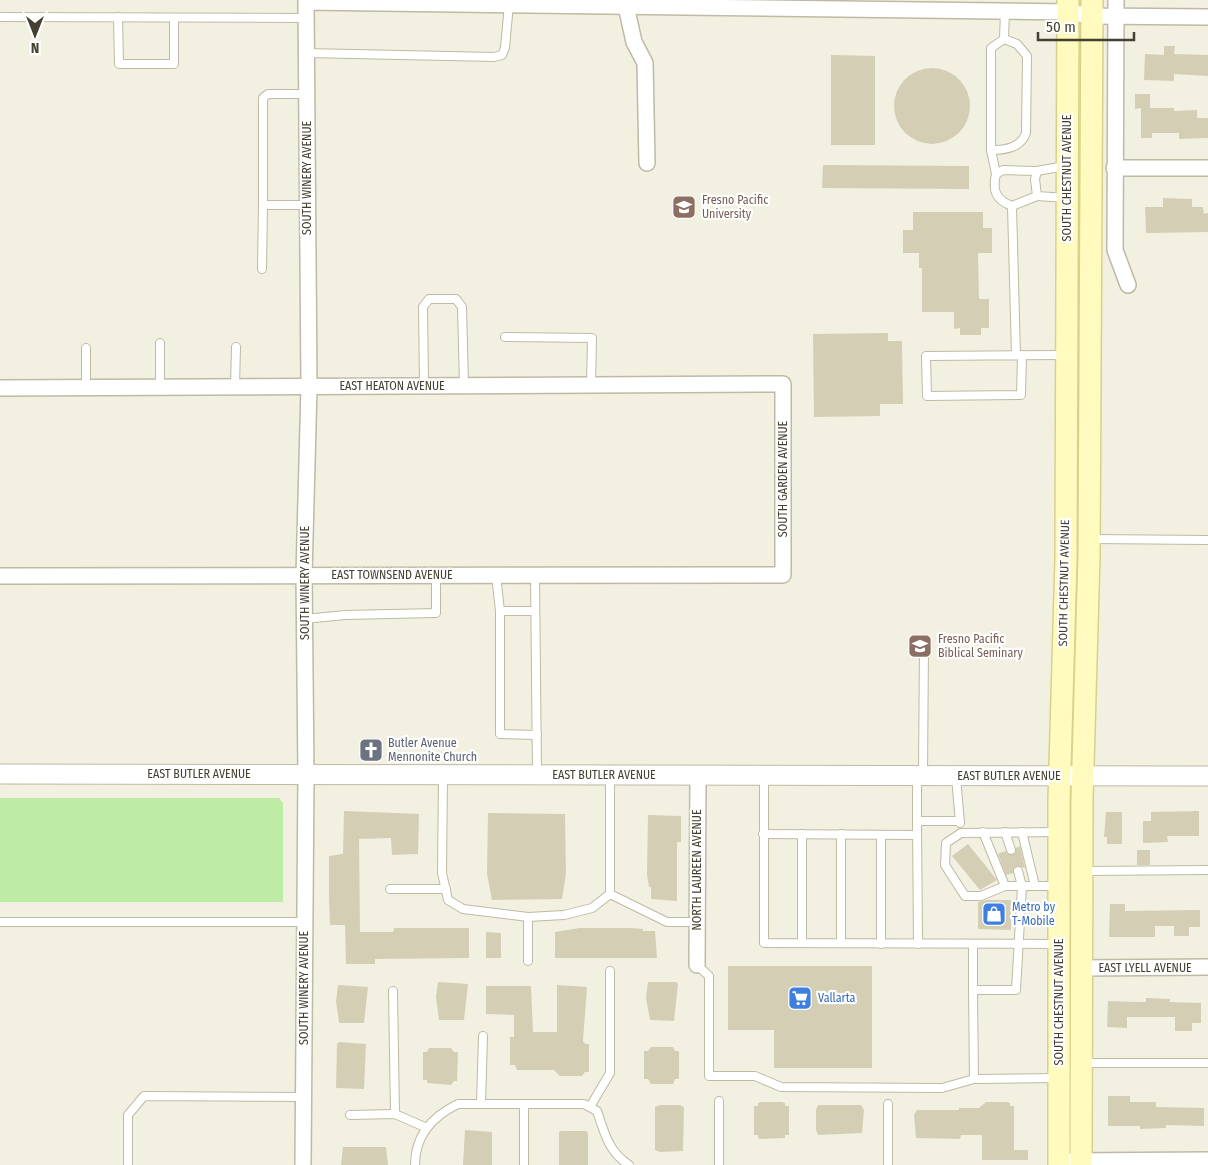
<svg xmlns="http://www.w3.org/2000/svg" width="1208" height="1165" font-family="'Fira Sans Condensed',sans-serif">
  <style>
    .green { fill: #beeca4 }
    .building { fill: #d4ceb5 }
    .lines { fill: none; stroke-linecap: round; stroke-linejoin: round }
    .service-casing { stroke: #bebaa3; stroke-width: 10 }
    .minor-casing { stroke: #bebaa3; stroke-width: 18 }
    .tertiary-casing { stroke: #bebaa3; stroke-width: 21 }
    .secondary-casing { stroke: #d7d18b; stroke-width: 24 }
    .service { stroke: #fff; stroke-width: 8 }
    .minor { stroke: #fff; stroke-width: 15 }
    .tertiary { stroke: #fff; stroke-width: 19 }
    .secondary { stroke: #fffbbe; stroke-width: 21 }
    .labels { text-anchor: middle; stroke-width: 4.5; stroke-linejoin: round; paint-order: stroke }
    .street-label { font-size: 12px; fill: #444031; stroke: #fff }
    .education-label { font-size: 12px; fill: #785e54; stroke: #fff; text-anchor: start }
    .worship-label { font-size: 12px; fill: #5b616d; stroke: #fff; text-anchor: start }
    .shop-label { font-size: 12px; fill: #366cbe; stroke: #fff; text-anchor: start }
  </style>
  <rect width="100%" height="100%" fill="#f2f0e1"/>
  <path class="green" d="M0 798H279L283 803V902H0Z"/>
  <g class="building">
    <path d="M1164 46H1175L1174 54 1208 55V76L1174 74V81L1144 80 1145 54 1164 55Z"/>
    <path d="M831 55 875 56V145H831Z"/>
    <circle cx="932" cy="106" r="38"/>
    <path d="M1135 94H1150V108H1174V111L1197 110V118H1208V138L1179 139V133H1152V138H1141V108L1135 109Z"/>
    <path d="M823 165 969 166V189L822 188Z"/>
    <path d="M1163 198 1192 199V207H1203L1204 214 1208 213V232L1146 233 1145 207H1163Z"/>
    <path d="M913 212H983V228H992V253H978L979 299H989V328H981V335H960V328L954 329V312H922V268H919V253H903V230H913Z"/>
    <path d="M888 333V341H902L903 404H880V416L814 417 813 334Z"/>
    <path d="M344 811 419 814 418 854 392 855 391 838 359 839 360 932H393L394 928H469V958L375 959V964H346L345 925H330L329 898V856L343 854Z"/>
    <path d="M1199 811V836H1167L1168 842 1143 843V821H1151V812Z"/>
    <path d="M1106 812H1122V844H1107V837H1104Z"/>
    <path d="M488 813 565 814 566 874 562 899 492 900 487 874Z"/>
    <path d="M648 815 681 816V842H677V901L651 899V887H649L647 875Z"/>
    <path d="M968 844 997 880 980 890 952 856Z"/>
    <path d="M1020 846 1025 868 1016 866 1013 873 1006 875 998 854 1005 851 1008 854 1013 855 1016 848Z"/>
    <rect x="1137" y="850" width="13" height="15"/>
    <path d="M987 900H1011V930L978 929V902Z"/>
    <path d="M1110 904H1125V911L1200 910V927H1189V936H1174V926H1155V937H1109Z"/>
    <path d="M580 928H631L643 929V931H655L657 958H555V932Z"/>
    <path d="M486 932 501 933V958H486Z"/>
    <path d="M728 966H872V1068H774V1030H728Z"/>
    <path d="M438 982 468 984 464 1020H439L436 997Z"/>
    <path d="M648 982H676L678 984 674 1021 650 1020 646 998Z"/>
    <path d="M338 985 368 987 364 1023H339L336 1001Z"/>
    <path d="M557 985 587 987 583 1041 585 1044H589V1072H585L582 1076H560L554 1070H517L515 1065H510V1037H514V1015L486 1014V986H531L533 1032H557Z"/>
    <path d="M1146 998 1170 999V1002L1201 1003V1023H1192V1031H1175V1017H1127V1028L1107 1027 1108 1001 1138 1002H1146Z"/>
    <path d="M339 1042 366 1044 364 1089 336 1088 337 1044Z"/>
    <path d="M651 1047H673L675 1051H679V1079H675L673 1084H651L648 1079H644V1051H648Z"/>
    <path d="M429 1048H451L454 1052H458L457 1081H454L451 1085 427 1083V1080H423V1052H427Z"/>
    <path d="M1108 1096H1130V1102H1156V1107L1204 1108V1126L1166 1125V1128L1140 1129V1126H1108Z"/>
    <path d="M761 1102H781L785 1103V1106H789V1135H785V1138L761 1139 758 1138V1135H754V1106H758V1103Z"/>
    <path d="M986 1102H1006L1010 1103V1106H1014V1150H1028V1160H982V1135H961L960 1139 916 1138 914 1115 917 1110H959V1108H979Z"/>
    <path d="M660 1105H679L684 1107 683 1151 660 1152 655 1150V1107Z"/>
    <path d="M818 1105H861L864 1110 862 1133 818 1135 816 1130V1110Z"/>
    <path d="M465 1130 492 1132V1165H463Z"/>
    <path d="M561 1131H586L588 1133V1165H559V1132Z"/>
    <path d="M343 1147H386L388 1165H341Z"/>
  </g>
  <g class="lines">
    <g class="service-casing">
      <g id="service">
        <path d="M0 17 306 18"/>
        <path d="M118 17 119 64H174V18"/>
        <path d="M1004 39 1017 44 1027 56 1026 133C1021 148 1005 150 991 150V48Z"/>
        <path d="M1004 39 1005 11"/>
        <path d="M306 53 494 57 502 55 505 48 509 4"/>
        <path d="M307 94H268L263 98V205H307"/>
        <path d="M991 150 996 174"/>
        <path d="M1065 166 1037 171 1035 179 1037 196 1067 198"/>
        <path d="M1037 171 1003 170 996 174C992 191 996 200 1012 206L1037 196"/>
        <path d="M1012 206 1016 355"/>
        <path d="M262 269 263 205"/>
        <path d="M505 337 592 338 591 385"/>
        <path d="M160 343V387"/>
        <path d="M86 348V387"/>
        <path d="M1022 355 1021 395 927 396 926 356 1065 355"/>
        <path d="M424 386 423 307 429 299H456L462 307 464 385"/>
        <path d="M235 387 236 347"/>
        <path d="M1091 539 1208 540"/>
        <path d="M496 575 500 611V734L537 735"/>
        <path d="M535 575 537 775"/>
        <path d="M500 611H535"/>
        <path d="M304 619 345 615 436 613V575"/>
        <path d="M923 774 924 645"/>
        <path d="M610 775V894L667 922H697"/>
        <path d="M764 775V943L1059 944"/>
        <path d="M443 776 442 873 448 900 463 909 528 917 564 915 592 908 610 894"/>
        <path d="M917 776V821H959"/>
        <path d="M956 777 960 823"/>
        <path d="M917 821 918 944"/>
        <path d="M983 832 1005 886"/>
        <path d="M1005 832 1011 850"/>
        <path d="M1022 832 1035 886"/>
        <path d="M763 834 917 835"/>
        <path d="M802 834V943"/>
        <path d="M881 835V944"/>
        <path d="M1018 871 1022 886H1005L981 896H965L945 865 946 843 961 833 1057 832"/>
        <path d="M1083 871 1208 870"/>
        <path d="M1057 886H1022L1016 990H973L974 1079 1058 1078"/>
        <path d="M390 889H446"/>
        <path d="M528 917V961"/>
        <path d="M0 922H304"/>
        <path d="M841 943V834"/>
        <path d="M973 944V990"/>
        <path d="M697 965 709 976V1076H755L781 1087 942 1088 974 1079"/>
        <path d="M393 991 395 1114"/>
        <path d="M1083 1063H1208"/>
        <path d="M719 1101V1165"/>
        <path d="M481 1104 483 1036"/>
        <path d="M524 1104V1165"/>
        <path d="M888 1104V1165"/>
        <path d="M590 1107 610 1073V971"/>
        <path d="M350 1115 395 1114 427 1128"/>
        <path d="M128 1165V1115L144 1096 303 1097"/>
        <path d="M415 1165C415 1135 433 1116 458 1104H584L597 1111C605 1134 608 1151 629 1165"/>
      </g>
    </g>
    <g class="minor-casing">
      <g id="minor">
        <path d="M1116 0 1115 250 1128 285"/>
        <path d="M626 6 634 42 645 63 647 163"/>
        <path d="M1114 168H1208"/>
        <path d="M0 388 783 384V575L0 576"/>
        <path d="M697 965 698 775"/>
        <path d="M1082 968 1208 967"/>
        <path d="M1072 1161 1208 1160"/>
        <path d="M303 1165 306 775 304 575 309 387 306 2 1068 12 1092 16 1208 17"/>
      </g>
    </g>
    <g class="tertiary-casing">
      <path id="tertiary" d="M0 774 1208 776"/>
    </g>
    <g class="secondary-casing">
      <g id="secondary">
        <path d="M1059 1165V801L1066 559 1068 0"/>
        <path d="M1081 1165 1082 799 1089 556 1092 0"/>
      </g>
    </g>
    <use href="#service" class="service"/>
    <use href="#minor" class="minor"/>
    <use href="#tertiary" class="tertiary"/>
    <use href="#secondary" class="secondary"/>
  </g>
  <defs>
    <g id="university-square" transform="scale(1.25)"><rect x="-9" y="-9" width="18" height="18" rx="4" fill="#8d6e63" stroke="#fff"/><path d="M0-5L7-2L0 1L-7-2ZM-4 1L0 2.5L4 1V4Q0 6-4 4Z" fill="#fff"/></g>
    <g id="church-square" transform="scale(1.25)"><rect x="-9" y="-9" width="18" height="18" rx="4" fill="#6b7280" stroke="#fff"/><path d="M-1.2-6h2.4v3.5h3.3v2.4h-3.3V6h-2.4V-.1h-3.3v-2.4h3.3Z" fill="#fff"/></g>
    <g id="shop-square" transform="scale(1.25)"><rect x="-9" y="-9" width="18" height="18" rx="4" fill="#3f7fe0" stroke="#fff"/><path d="M-5-2.5h2.3a2.7 3.5 0 0 1 5.4 0H5L5.5 6h-11ZM-1.5-2.5h3a1.5 2.3 0 0 0-3 0Z" fill="#fff"/></g>
    <g id="supermarket-square" transform="scale(1.25)"><rect x="-9" y="-9" width="18" height="18" rx="4" fill="#3f7fe0" stroke="#fff"/><path d="M-6-5.5h2.5l.6 2H6L4.5 2H-2.5L-4.4-4H-6ZM-1.5 3.2a1.3 1.3 0 1 0 .1 0ZM3 3.2a1.3 1.3 0 1 0 .1 0Z" fill="#fff"/></g>
  </defs>
  <g fill-rule="evenodd">
    <use href="#university-square" x="684" y="207"/>
    <use href="#university-square" x="920" y="646"/>
    <use href="#church-square" x="371" y="750"/>
    <use href="#shop-square" x="994" y="914"/>
    <use href="#supermarket-square" x="800" y="998"/>
  </g>
  <g class="labels">
    <g class="street-label">
      <text transform="translate(307 178) rotate(-90)" y="4">SOUTH WINERY AVENUE</text>
      <text transform="translate(1067 178) rotate(-90)" y="4">SOUTH CHESTNUT AVENUE</text>
      <text x="392" y="390">EAST HEATON AVENUE</text>
      <text transform="translate(783 479) rotate(-90)" y="4">SOUTH GARDEN AVENUE</text>
      <text x="392" y="579">EAST TOWNSEND AVENUE</text>
      <text transform="translate(305 583) rotate(-90)" y="4">SOUTH WINERY AVENUE</text>
      <text transform="translate(1064 583) rotate(-89)" y="4">SOUTH CHESTNUT AVENUE</text>
      <text x="199" y="778">EAST BUTLER AVENUE</text>
      <text x="604" y="779">EAST BUTLER AVENUE</text>
      <text x="1009" y="780">EAST BUTLER AVENUE</text>
      <text transform="translate(697 870) rotate(-90)" y="4">NORTH LAUREEN AVENUE</text>
      <text x="1145" y="972">EAST LYELL AVENUE</text>
      <text transform="translate(304 988) rotate(-90)" y="4">SOUTH WINERY AVENUE</text>
      <text transform="translate(1059 1002) rotate(-90)" y="4">SOUTH CHESTNUT AVENUE</text>
    </g>
    <g class="education-label">
      <text x="702" y="204">Fresno Pacific<tspan x="702" dy="14">University</tspan></text>
      <text x="938" y="643">Fresno Pacific<tspan x="938" dy="14">Biblical Seminary</tspan></text>
    </g>
    <g class="worship-label">
      <text x="388" y="747">Butler Avenue<tspan x="388" dy="14">Mennonite Church</tspan></text>
    </g>
    <g class="shop-label">
      <text x="1012" y="911">Metro by<tspan x="1012" dy="14">T-Mobile</tspan></text>
      <text x="818" y="1002">Vallarta</text>
    </g>
  </g>
  <g transform="translate(35 35) rotate(180)" stroke="#ffffff" stroke-width="4" paint-order="stroke">
  <path d="M0-4L9 19L0 12L-9 19Z" fill="#444031"/>
  <text y="-8" font-size="14" font-weight="bold" text-anchor="middle" fill="#444031">N</text>
  </g>
  <path d="M1038 32v8h96v-8" fill="none" stroke="#444031" stroke-width="2.5"/>
  <text x="1046" y="32" font-size="15" fill="#444031" stroke="#ffffff" stroke-width="4" paint-order="stroke">50 m</text>
</svg>
